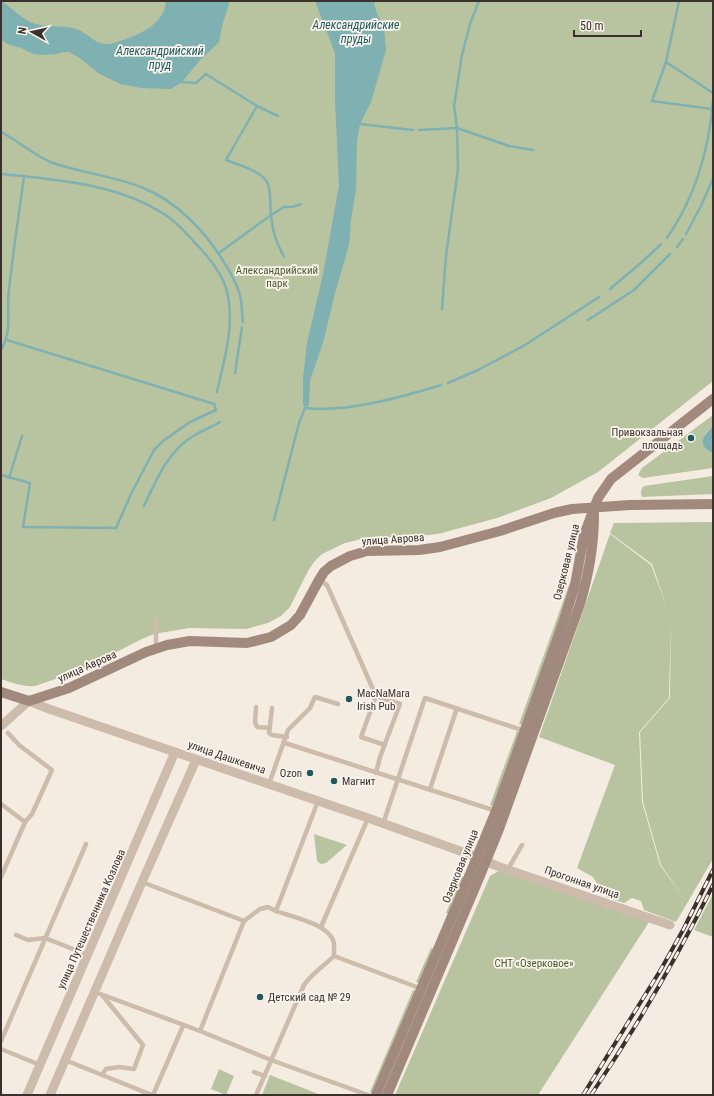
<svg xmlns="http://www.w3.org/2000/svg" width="714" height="1096" font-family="'Roboto Condensed',sans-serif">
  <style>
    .green { fill: #b8c4a0 }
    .water { fill: #7fb0b2 }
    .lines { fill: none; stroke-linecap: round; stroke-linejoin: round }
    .stream { stroke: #7fb0b2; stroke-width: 2.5 }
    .lane { stroke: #cdbbac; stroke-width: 4.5 }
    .street { stroke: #cdbbac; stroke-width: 9 }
    .secondary { stroke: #a18a7d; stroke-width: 10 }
    .rail-casing { stroke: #3b302b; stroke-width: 4 }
    .rail { stroke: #fbf5ee; stroke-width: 2.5; stroke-dasharray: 8; stroke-linecap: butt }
    .poi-dot { fill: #1f5a5e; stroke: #fbf5ee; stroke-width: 1.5 }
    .labels { text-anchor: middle; stroke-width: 3.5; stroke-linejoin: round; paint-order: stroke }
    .park-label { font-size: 11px; fill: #4a5a2e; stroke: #fbf5ee }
    .poi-label { font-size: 11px; fill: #3b302b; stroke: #fbf5ee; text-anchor: start }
    .street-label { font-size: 11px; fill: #3b302b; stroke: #fbf5ee }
    .water-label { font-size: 12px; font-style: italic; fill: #1f5a5e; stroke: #fbf5ee }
  </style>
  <rect width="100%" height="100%" fill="#f4ebe1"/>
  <g class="green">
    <path d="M1 1H713V381L598 472 551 498 497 518 438 534 418 536 365 538 345 543 322 554 314 562 308 571 290 607 281 616 268 623 246 629 189 628 154 634 142 639 79 671 35 686C23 687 13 683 1 679Z"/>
    <path d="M713 415V426L705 434 711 452 713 453V468L643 478 638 475 642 468Z"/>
    <path d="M713 476V494L642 497C640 492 641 489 644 486Z"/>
    <path d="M713 522V859L676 922 644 910 641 901 632 898 624 903 606 897 593 877 577 868 615 765 539 737 610 534 651 565 671 618 669 698 639 732 642 802 660 865 686 901 661 865 643 802 640 732 670 698 671 619 652 564 610 533 614 523Z"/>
    <path d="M570 582 573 583 522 725 519 724Z"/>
    <path d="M517 731 519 732 493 806 490 805Z"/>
    <path d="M314 834 347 845 326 863 321 864 317 861Z"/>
    <path d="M499 871 649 922 538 1095H395L490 876Z"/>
    <path d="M461 876 464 877 449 914 446 913Z"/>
    <path d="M713 894V937L694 930Z"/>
    <path d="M431 948 434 949 419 983 416 982Z"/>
    <path d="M413 990 416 991 372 1093 370 1092Z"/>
    <path d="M219 1069 234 1076 226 1095 211 1089Z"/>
    <path d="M270 1075 321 1095H262Z"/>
  </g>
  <g class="water">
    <path d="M1 1C13 8 22 20 36 24 51 28 67 24 81 31 90 36 97 45 108 44 113 44 119 41 123 40 141 34 165 23 166 1H230L222 26 219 42 201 59 182 82 171 89 141 88 120 84 98 73 80 58 69 52H63L57 54 42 55 33 54 21 48 10 45 1 40Z"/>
    <path d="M315 1H374L376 11 384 29 386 50 371 102 360 124 357 141 356 189 351 220 349 245 335 293 323 343 310 380 309 405 305 408 303 404V378L307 343 323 274 339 186 335 100V53Z"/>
    <path d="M713 426V453C696 445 703 436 713 426Z"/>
  </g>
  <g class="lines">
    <g class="stream">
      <path d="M679 1 666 62 652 101 712 109"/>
      <path d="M666 62 713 93"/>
      <path d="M182 82 196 83 206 74 257 106 226 160C238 165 263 171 268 184 271 192 270 207 271 215L219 253"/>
      <path d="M257 106 278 116"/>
      <path d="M360 124 413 130"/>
      <path d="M419 130 457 128 509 146 533 150"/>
      <path d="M1 132C19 141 34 156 53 163 82 173 113 176 141 187 177 201 206 232 225 264 232 275 239 287 241 300 242 307 242 315 243 322"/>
      <path d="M1 174C56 180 116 183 164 214 178 222 188 236 199 247 212 261 225 278 228 296 234 328 224 361 217 392"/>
      <path d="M686 234 702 204 713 178"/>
      <path d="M667 238C696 196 709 150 713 100"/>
      <path d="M677 247 683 239"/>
      <path d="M284 257C276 241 273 234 271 215L284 207H292L301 204"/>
      <path d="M610 289 642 262 661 244"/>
      <path d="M442 309 446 256 458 169 457 128 454 106 462 55 470 24 479 1"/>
      <path d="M588 320 634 290 670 254"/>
      <path d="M1 350C13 329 6 313 9 290 13 252 19 214 24 176"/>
      <path d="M235 373 242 327"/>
      <path d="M448 383 478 370 525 345 599 297"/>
      <path d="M1 475 30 483 23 527 116 528 131 494 154 450 163 441 190 422 216 410 214 404 7 340"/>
      <path d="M9 478 22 436"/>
      <path d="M144 506C156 480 169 449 195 435 203 430 212 427 220 422"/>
      <path d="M274 520 299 423 305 408C345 413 403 397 441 385"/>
    </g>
    <g class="lane">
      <path d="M319 580 327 585 376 696 400 704 380 757 376 773"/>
      <path d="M156 648V620"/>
      <path d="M376 696 361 737 385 745"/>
      <path d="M256 707 255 722 257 727 270 728"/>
      <path d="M272 708 269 733 272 735 287 737"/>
      <path d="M8 733 19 745 52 770 32 814 25 822"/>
      <path d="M285 743 496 811"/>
      <path d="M269 784 288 730 310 708 315 697 338 704"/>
      <path d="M430 789 457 708"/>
      <path d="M1 804 25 822 1 877"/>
      <path d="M383 824 425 698 525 731"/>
      <path d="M508 869 522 845"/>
      <path d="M142 882 244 921"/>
      <path d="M321 927 368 818"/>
      <path d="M16 935 28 940 45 938 88 955"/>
      <path d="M334 956 422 989"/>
      <path d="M95 992 200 1031 244 921 260 909 268 907 276 911"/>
      <path d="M102 995 143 1045 134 1069 119 1067 106 1069 102 1075"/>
      <path d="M200 1031 271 1060 368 1095"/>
      <path d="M1 1041 86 844"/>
      <path d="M1 1049 40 1065"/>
      <path d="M65 1060 152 1095"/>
      <path d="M254 1072 265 1076"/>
      <path d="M153 1095 183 1026"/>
      <path d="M256 1095 304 985C311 974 325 965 334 956 334 952 334 947 334 943 330 924 292 917 276 911L318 801"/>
    </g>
    <g class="street">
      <path d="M1 726 29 701 49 709 368 818 474 856 497 866 670 925"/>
      <path d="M27 1095 175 752"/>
      <path d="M50 1095 142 882 196 760"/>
    </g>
    <g class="secondary">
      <path d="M1 692 29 701 69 688 146 652 167 645 190 641 247 643 271 637 291 625 300 615 319 580 324 572 331 566 350 556 367 551 419 550 440 547 500 531 554 513 572 509 630 505 713 504"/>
      <path d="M376 1095 470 874 496 811 563 623 575 585 584 535 598 498 611 479 713 399"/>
      <path d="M387 1095 479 878 499 829 580 604C589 574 594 545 594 514"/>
    </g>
    <g class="rail-casing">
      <g id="rail">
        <path d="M583 1095 660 971 683 930 713 870"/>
        <path d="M591 1095C636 1028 677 958 713 885"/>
      </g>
    </g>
    <use href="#rail" class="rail"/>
  </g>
  <g class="poi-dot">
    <circle cx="691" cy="438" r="4"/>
    <circle cx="349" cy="699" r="4"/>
    <circle cx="310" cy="773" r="4"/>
    <circle cx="334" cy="781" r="4"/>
    <circle cx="260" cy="997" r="4"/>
  </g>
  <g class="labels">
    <g class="park-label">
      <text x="277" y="274">Александрийский<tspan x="277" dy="13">парк</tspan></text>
      <text x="534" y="967">СНТ «Озерковое»</text>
    </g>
    <g class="poi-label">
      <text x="683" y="436" text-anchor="end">Привокзальная<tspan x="683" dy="13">площадь</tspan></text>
      <text x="357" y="697">MacNaMara<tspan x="357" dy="13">Irish Pub</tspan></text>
      <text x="302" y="777" text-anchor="end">Ozon</text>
      <text x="342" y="785">Магнит</text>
      <text x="268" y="1001">Детский сад № 29</text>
    </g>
    <g class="street-label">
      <text transform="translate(393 539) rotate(-4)" y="4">улица Аврова</text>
      <text transform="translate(566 562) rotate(-76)" y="4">Озерковая улица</text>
      <text transform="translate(87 666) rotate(-24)" y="4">улица Аврова</text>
      <text transform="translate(227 757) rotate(19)" y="4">улица Дашкевича</text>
      <text transform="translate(460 866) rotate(-68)" y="4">Озерковая улица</text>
      <text transform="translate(582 882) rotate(19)" y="4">Прогонная улица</text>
      <text transform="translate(91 919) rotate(-66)" y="4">улица Путешественника Козлова</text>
    </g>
    <g class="water-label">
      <text x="356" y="29">Александрийские<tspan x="356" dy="14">пруды</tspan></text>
      <text x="160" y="55">Александрийский<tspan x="160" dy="14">пруд</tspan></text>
    </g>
  </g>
  <rect width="714" height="1096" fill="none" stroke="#3b302b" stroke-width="4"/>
  <g transform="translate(32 32) rotate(278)" stroke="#fbf5ee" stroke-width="3" paint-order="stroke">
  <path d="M0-3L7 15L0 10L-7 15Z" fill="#3b302b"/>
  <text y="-6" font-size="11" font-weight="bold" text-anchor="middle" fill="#3b302b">N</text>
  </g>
  <path d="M574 30v6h67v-6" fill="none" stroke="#3b302b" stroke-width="2"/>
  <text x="580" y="30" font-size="12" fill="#3b302b" stroke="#fbf5ee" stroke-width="3" paint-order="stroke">50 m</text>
</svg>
